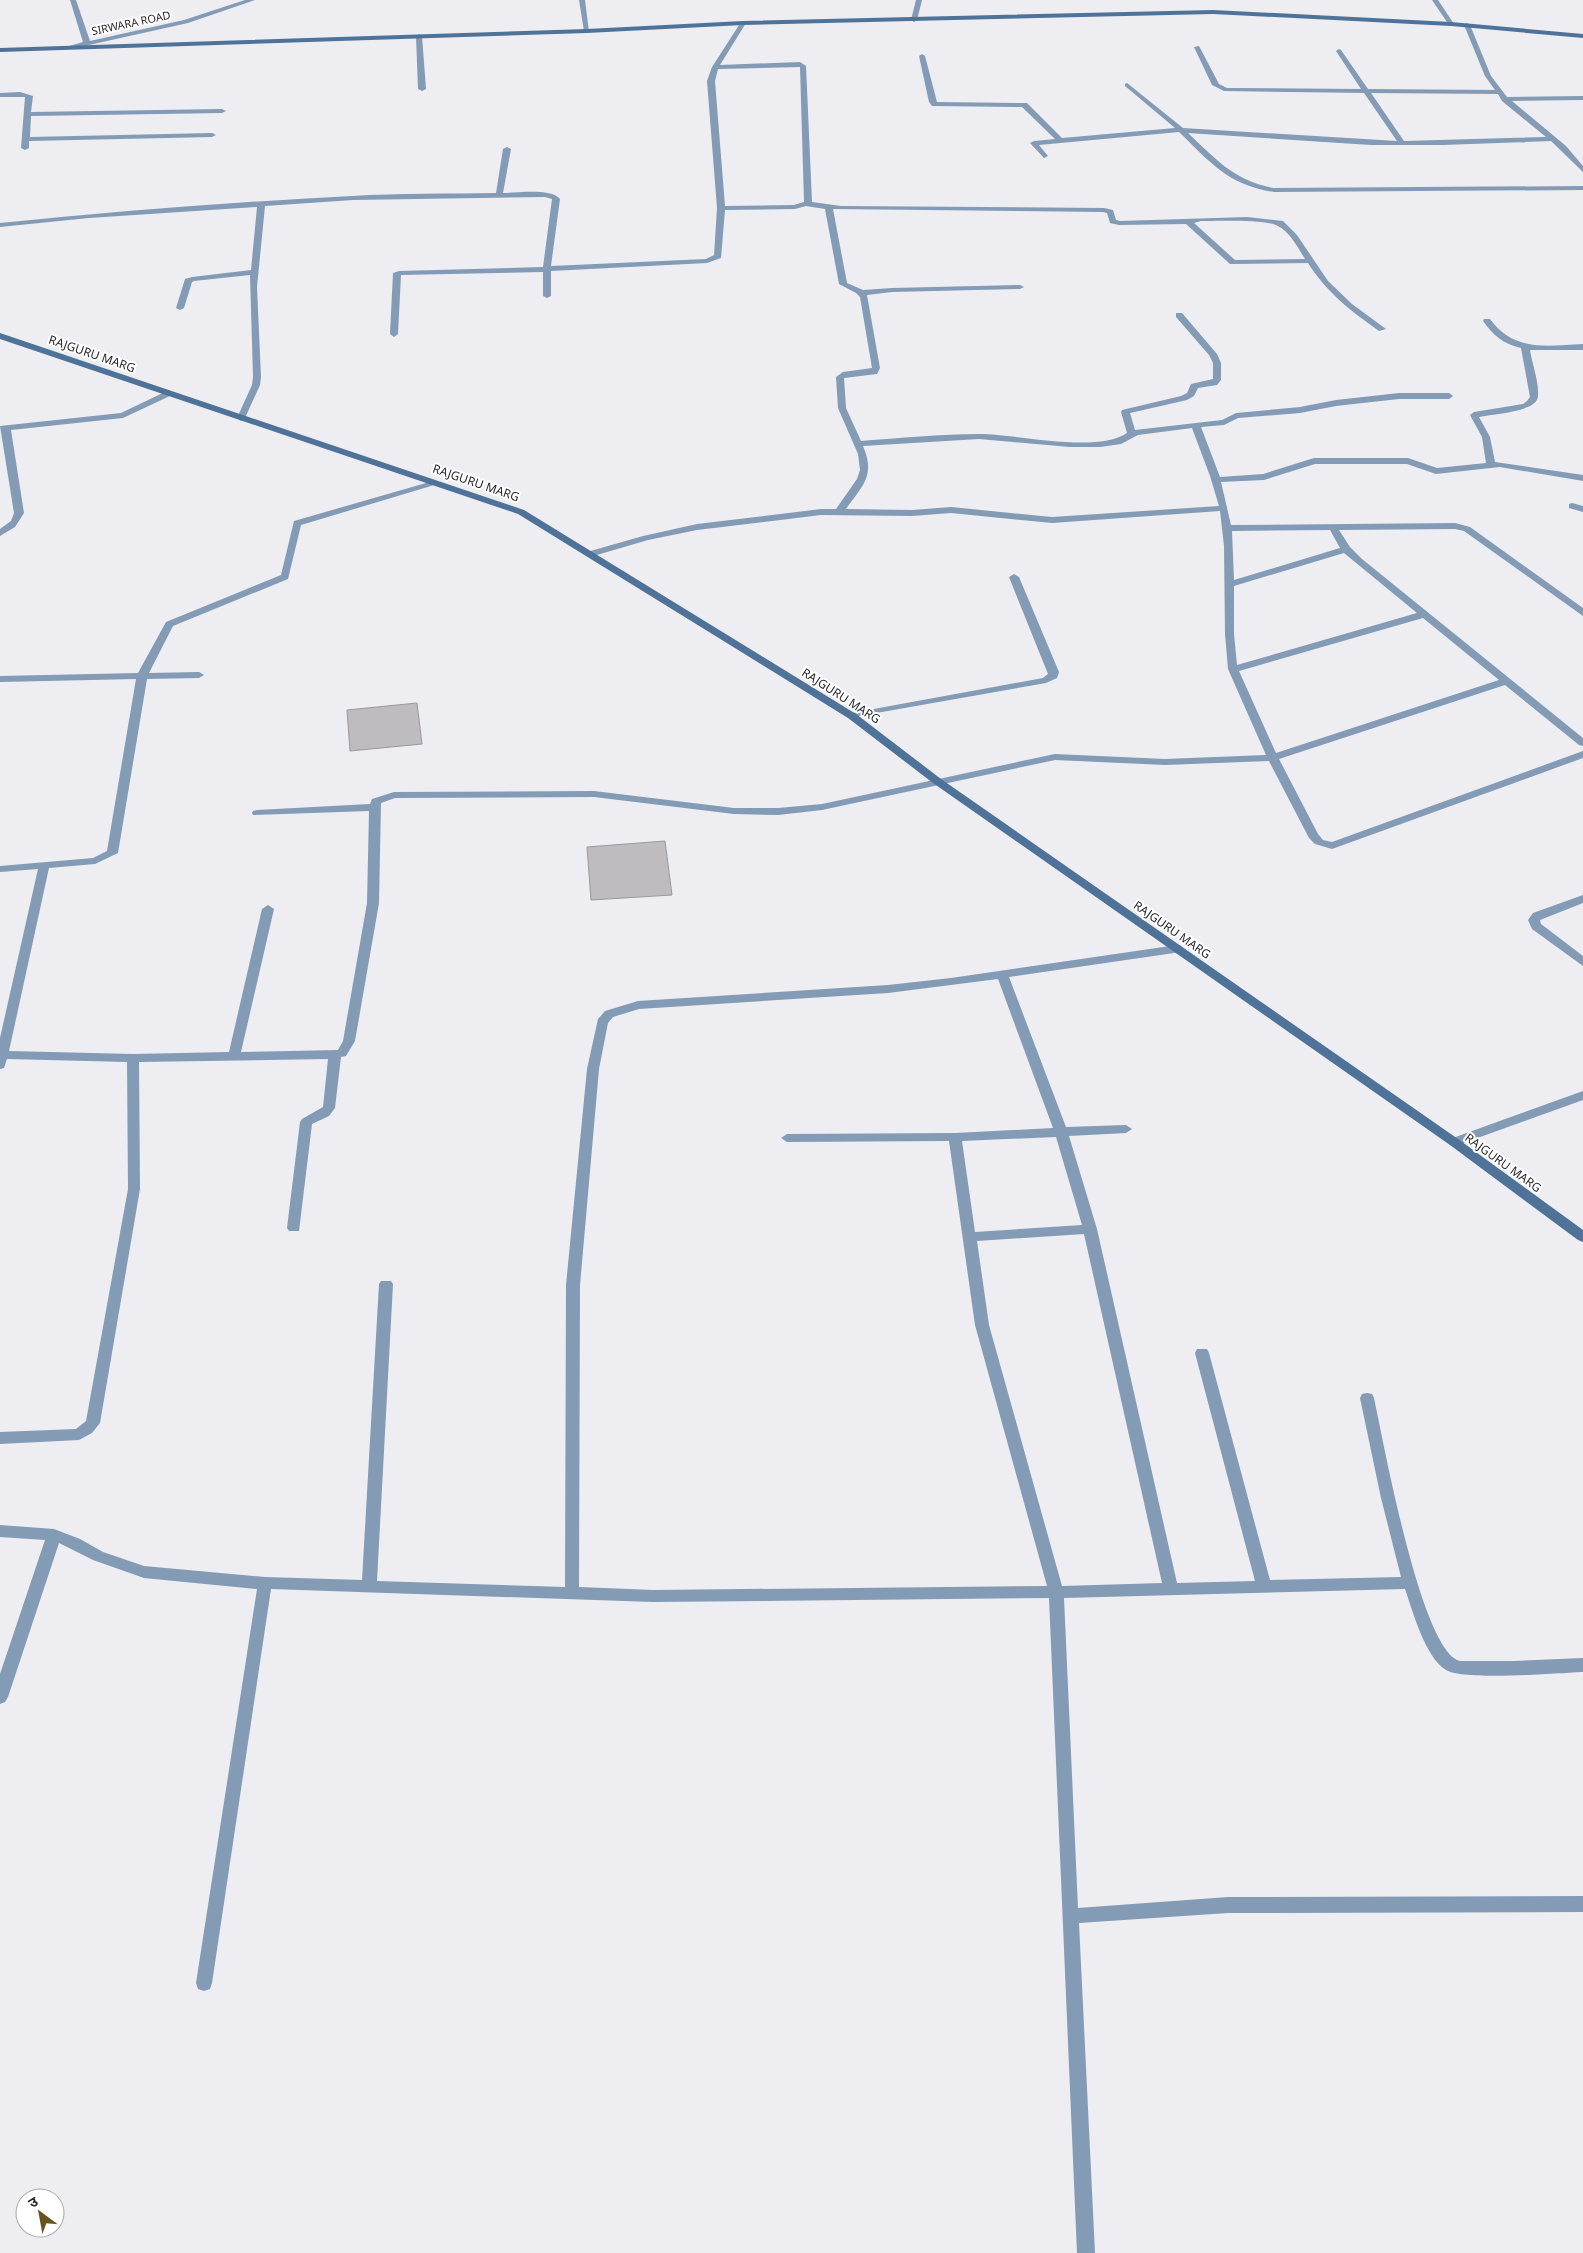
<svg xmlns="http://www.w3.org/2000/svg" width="1583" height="2253" font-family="'Noto Sans','Noto Sans Devanagari',sans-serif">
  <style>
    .building { fill: #bfbcc0; stroke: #9a989b }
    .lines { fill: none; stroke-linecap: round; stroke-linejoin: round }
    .street { fill: #839bb5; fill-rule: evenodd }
    .secondary { fill: #4f7398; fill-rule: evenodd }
    .labels { text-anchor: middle; stroke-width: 4; stroke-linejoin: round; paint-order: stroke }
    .far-street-label { font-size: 11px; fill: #29292b; stroke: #fff }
    .street-label { font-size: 12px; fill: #29292b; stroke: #fff }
  </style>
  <rect width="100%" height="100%" fill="#ededf2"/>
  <g class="building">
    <path d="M417 703 422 744 350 751 347 710Z"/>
    <path d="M665 841 672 895 591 900 587 847Z"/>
  </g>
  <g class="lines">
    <g class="street">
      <path d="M70 0H76L90 41 184 20 245 0H255L188 23 71 49 69 48V46L83 42Z"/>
      <path d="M579 0H585L589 32 584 31Z"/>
      <path d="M916 0H922L917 20 914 22 911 20Z"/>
      <path d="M1432 0H1438L1454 24 1453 25H1449Z"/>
      <path d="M741 22 746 23 720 65 800 62 806 66 812 202 841 206 1104 208 1113 210 1116 220 1120 221 1247 217 1283 221 1297 235 1328 281 1352 304 1386 329 1379 331C1350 310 1328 294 1308 263L1230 264 1186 224 1119 225 1110 223 1107 213 1103 212 833 209 847 283 863 290 892 288 1020 285 1024 287 1020 289 892 292 867 295 880 368 877 374 844 378 846 408 861 441C900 438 940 434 980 434 1018 434 1096 454 1127 433L1121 412 1122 410 1181 396 1187 393 1191 384 1213 379V363L1209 355 1176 317V313H1182L1217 354 1221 363V380L1217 385 1198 388 1194 396 1187 400 1130 413 1135 430 1222 420 1236 413 1300 407 1336 400 1399 393H1449L1453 396 1449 399H1399L1336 406 1300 413 1238 418 1224 425 1201 427 1220 477 1263 474 1314 458H1408L1437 468 1486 463 1482 437 1470 415 1474 412 1523 404 1527 401 1530 397 1521 348C1503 344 1493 335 1483 321L1484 319H1490C1514 352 1547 346 1583 344V350H1530C1532 364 1539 381 1538 396 1538 412 1492 414 1479 417L1490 437 1495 462 1583 475V481L1500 467 1436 474 1407 464H1315L1264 480 1221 482 1231 525 1455 523 1470 527 1583 608V616L1464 531 1455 529 1339 530 1350 547 1362 559 1583 738V746L1579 745 1505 685 1279 759 1318 834 1323 840 1332 842 1583 751V758L1332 849 1315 844 1309 838 1269 761 1165 765 1055 760 822 810 778 815 734 814 594 797 395 798 381 803 379 903 355 1041 346 1056 341 1057 335 1108 329 1116 312 1124 299 1231H289L287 1228 300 1122 302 1119 323 1107 328 1059 139 1062 140 1189 100 1423 92 1433 79 1440 0 1444V1432L76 1429 86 1421 128 1189 127 1062 7 1059 4 1068 0 1069V1038L38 869 0 872V866L93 858 107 851 136 679 0 682V676L138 673 166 622 281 575 294 521 433 481 441 483 301 525 288 579 173 626 149 673 199 672 204 675 199 678 147 679 118 853 95 864 49 868 9 1051 133 1054 229 1052 262 909 268 905 274 909 241 1052 338 1050 343 1041 367 903 369 811 253 815 252 813 253 811 257 810 370 804 372 799 394 792 594 791 734 808H778L822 804 1055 754 1165 759 1266 755 1228 669 1225 634 1224 546 1220 511 1052 523 951 513 912 516 821 515 697 530 648 540 590 557 587 556V552L643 536 697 524 821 509H836L857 479 860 470 858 454 838 408 836 377 843 372 872 368 860 297 856 293 839 284 825 209 806 206 795 209 725 210 721 258 707 263 551 271V296L547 298 543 296V272L401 275 398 334 394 337 390 334 393 273 399 271 543 267 552 199 545 197 353 200 265 206 257 287 261 377 260 385 245 418 241 421 237 418 252 385 253 377 250 275 194 281 192 282 184 308 180 310 176 308 185 279 192 277 251 270 257 207 89 218 0 227V223C117 211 234 202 352 196 399 193 448 194 496 193L503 149 507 147 511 149 503 193C517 193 551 188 560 199L551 266 706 259 714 255 717 208 707 81 712 67ZM800 67 804 202 794 205 725 206 715 81 718 69ZM1201 221C1216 221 1267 219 1278 226 1290 232 1298 248 1305 259L1235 260 1194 223ZM1192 428 1210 476 1219 506 1052 517 951 507 912 510 846 509C862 486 876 476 863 446L979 439 1070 447H1100L1121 444 1138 435ZM1330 530 1340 548 1234 580 1232 531ZM1344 553 1417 613 1237 665 1234 634V586ZM1423 618 1499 680 1276 753 1239 671Z"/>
      <path d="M1467 23 1470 25 1491 76 1507 97 1583 96V100L1512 101 1566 146 1583 166V172L1551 141 1443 145H1371L1188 133C1216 159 1234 181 1274 188L1583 186V190L1274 192C1228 185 1211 163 1179 132L1039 145 1048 156 1044 158 1030 143 1034 141 1055 139 1022 107 932 106 929 102 919 56 922 54 925 56 937 102 1027 103 1062 138 1175 128 1125 86V84L1127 83 1183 128 1397 141 1364 93 1224 91 1212 85 1194 47 1199 46 1219 84 1227 88 1361 89 1336 51 1339 49 1341 50 1368 89 1495 90 1485 76 1464 25ZM1371 93 1498 94 1502 101 1546 137 1404 141Z"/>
      <path d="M419 34 422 36 426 89 422 91 418 89 416 36Z"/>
      <path d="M20 92 33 96 31 112 222 109 226 111 222 113 31 116 30 137 212 133 216 135 212 137 29 141V148L25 150 21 148 25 97H0V93Z"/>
      <path d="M169 390 173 393 172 395 123 418 11 430 24 513 15 527 0 536V529L11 521 14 513 0 426 121 413Z"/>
      <path d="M1572 503 1583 506V512L1569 508V504Z"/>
      <path d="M1014 574 1019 577 1059 672 1057 678 1046 683 848 718V714L852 713 1043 678 1048 674 1009 577Z"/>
      <path d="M1583 895V903L1540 920 1541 924 1583 956V966L1532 929 1528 920 1533 913Z"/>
      <path d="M1177 945 1181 946 1183 949 1181 952 1009 977 1066 1127 1126 1125 1132 1129 1126 1133 1069 1136 1097 1229 1177 1583 1255 1581 1195 1353 1197 1349H1207L1209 1353 1270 1580 1401 1577 1381 1498 1360 1398 1362 1394 1367 1393 1372 1394 1374 1398C1383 1439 1421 1652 1460 1661H1514L1583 1658V1672C1558 1673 1464 1681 1446 1670 1425 1657 1413 1612 1405 1589L1064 1598 1078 1908 1228 1897 1583 1896V1912L1228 1913 1079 1923 1095 2253H1077L1049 1598 653 1602 271 1589 212 1983 210 1989 204 1991 198 1989 196 1983 257 1589 144 1578 93 1560 59 1543 8 1697 5 1702 0 1704V1674L45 1540 0 1537V1525L54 1529 80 1539 103 1552 144 1566 265 1577 362 1580 379 1284 381 1281H391L393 1284 377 1581 565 1587 566 1285 587 1069 598 1019 605 1011 638 1001 888 985 951 978ZM998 979 1053 1128 955 1133 787 1134 781 1138 787 1142 949 1141 975 1325 1047 1586 653 1590 579 1587 580 1285 599 1069 608 1023 613 1017 639 1009 888 993ZM1056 1137 1082 1225 975 1232 962 1141ZM1084 1234 1162 1583 1062 1586 989 1325 977 1241Z"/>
      <path d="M1583 1091V1100L1458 1145 1454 1146 1448 1142 1450 1139Z"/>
    </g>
    <g class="secondary">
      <path d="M1213 10 1451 22 1583 34V38L1451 26 1213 14 743 25 587 33 0 52V48L587 29 743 21Z"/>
      <path d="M0 333 524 510 856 714 941 779 1458 1139 1583 1230V1242L1578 1240 1450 1145 933 783 848 718 518 514 0 339Z"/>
    </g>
  </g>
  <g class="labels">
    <g class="far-street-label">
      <text transform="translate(131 23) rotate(-12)" y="4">SIRWARA ROAD</text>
    </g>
    <g class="street-label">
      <text transform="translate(92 354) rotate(19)" y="4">RAJGURU MARG</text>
      <text transform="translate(476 483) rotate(19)" y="4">RAJGURU MARG</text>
      <text transform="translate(841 696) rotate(33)" y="4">RAJGURU MARG</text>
      <text transform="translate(1172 930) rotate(35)" y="4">RAJGURU MARG</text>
      <text transform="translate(1503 1163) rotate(36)" y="4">RAJGURU MARG</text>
    </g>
  </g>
  <g transform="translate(40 2213) rotate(328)"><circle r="24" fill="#ffffff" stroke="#a9a9aa"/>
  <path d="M0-4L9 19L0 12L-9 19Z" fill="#685221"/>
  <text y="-8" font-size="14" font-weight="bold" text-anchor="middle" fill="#29292b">उ</text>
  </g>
</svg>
